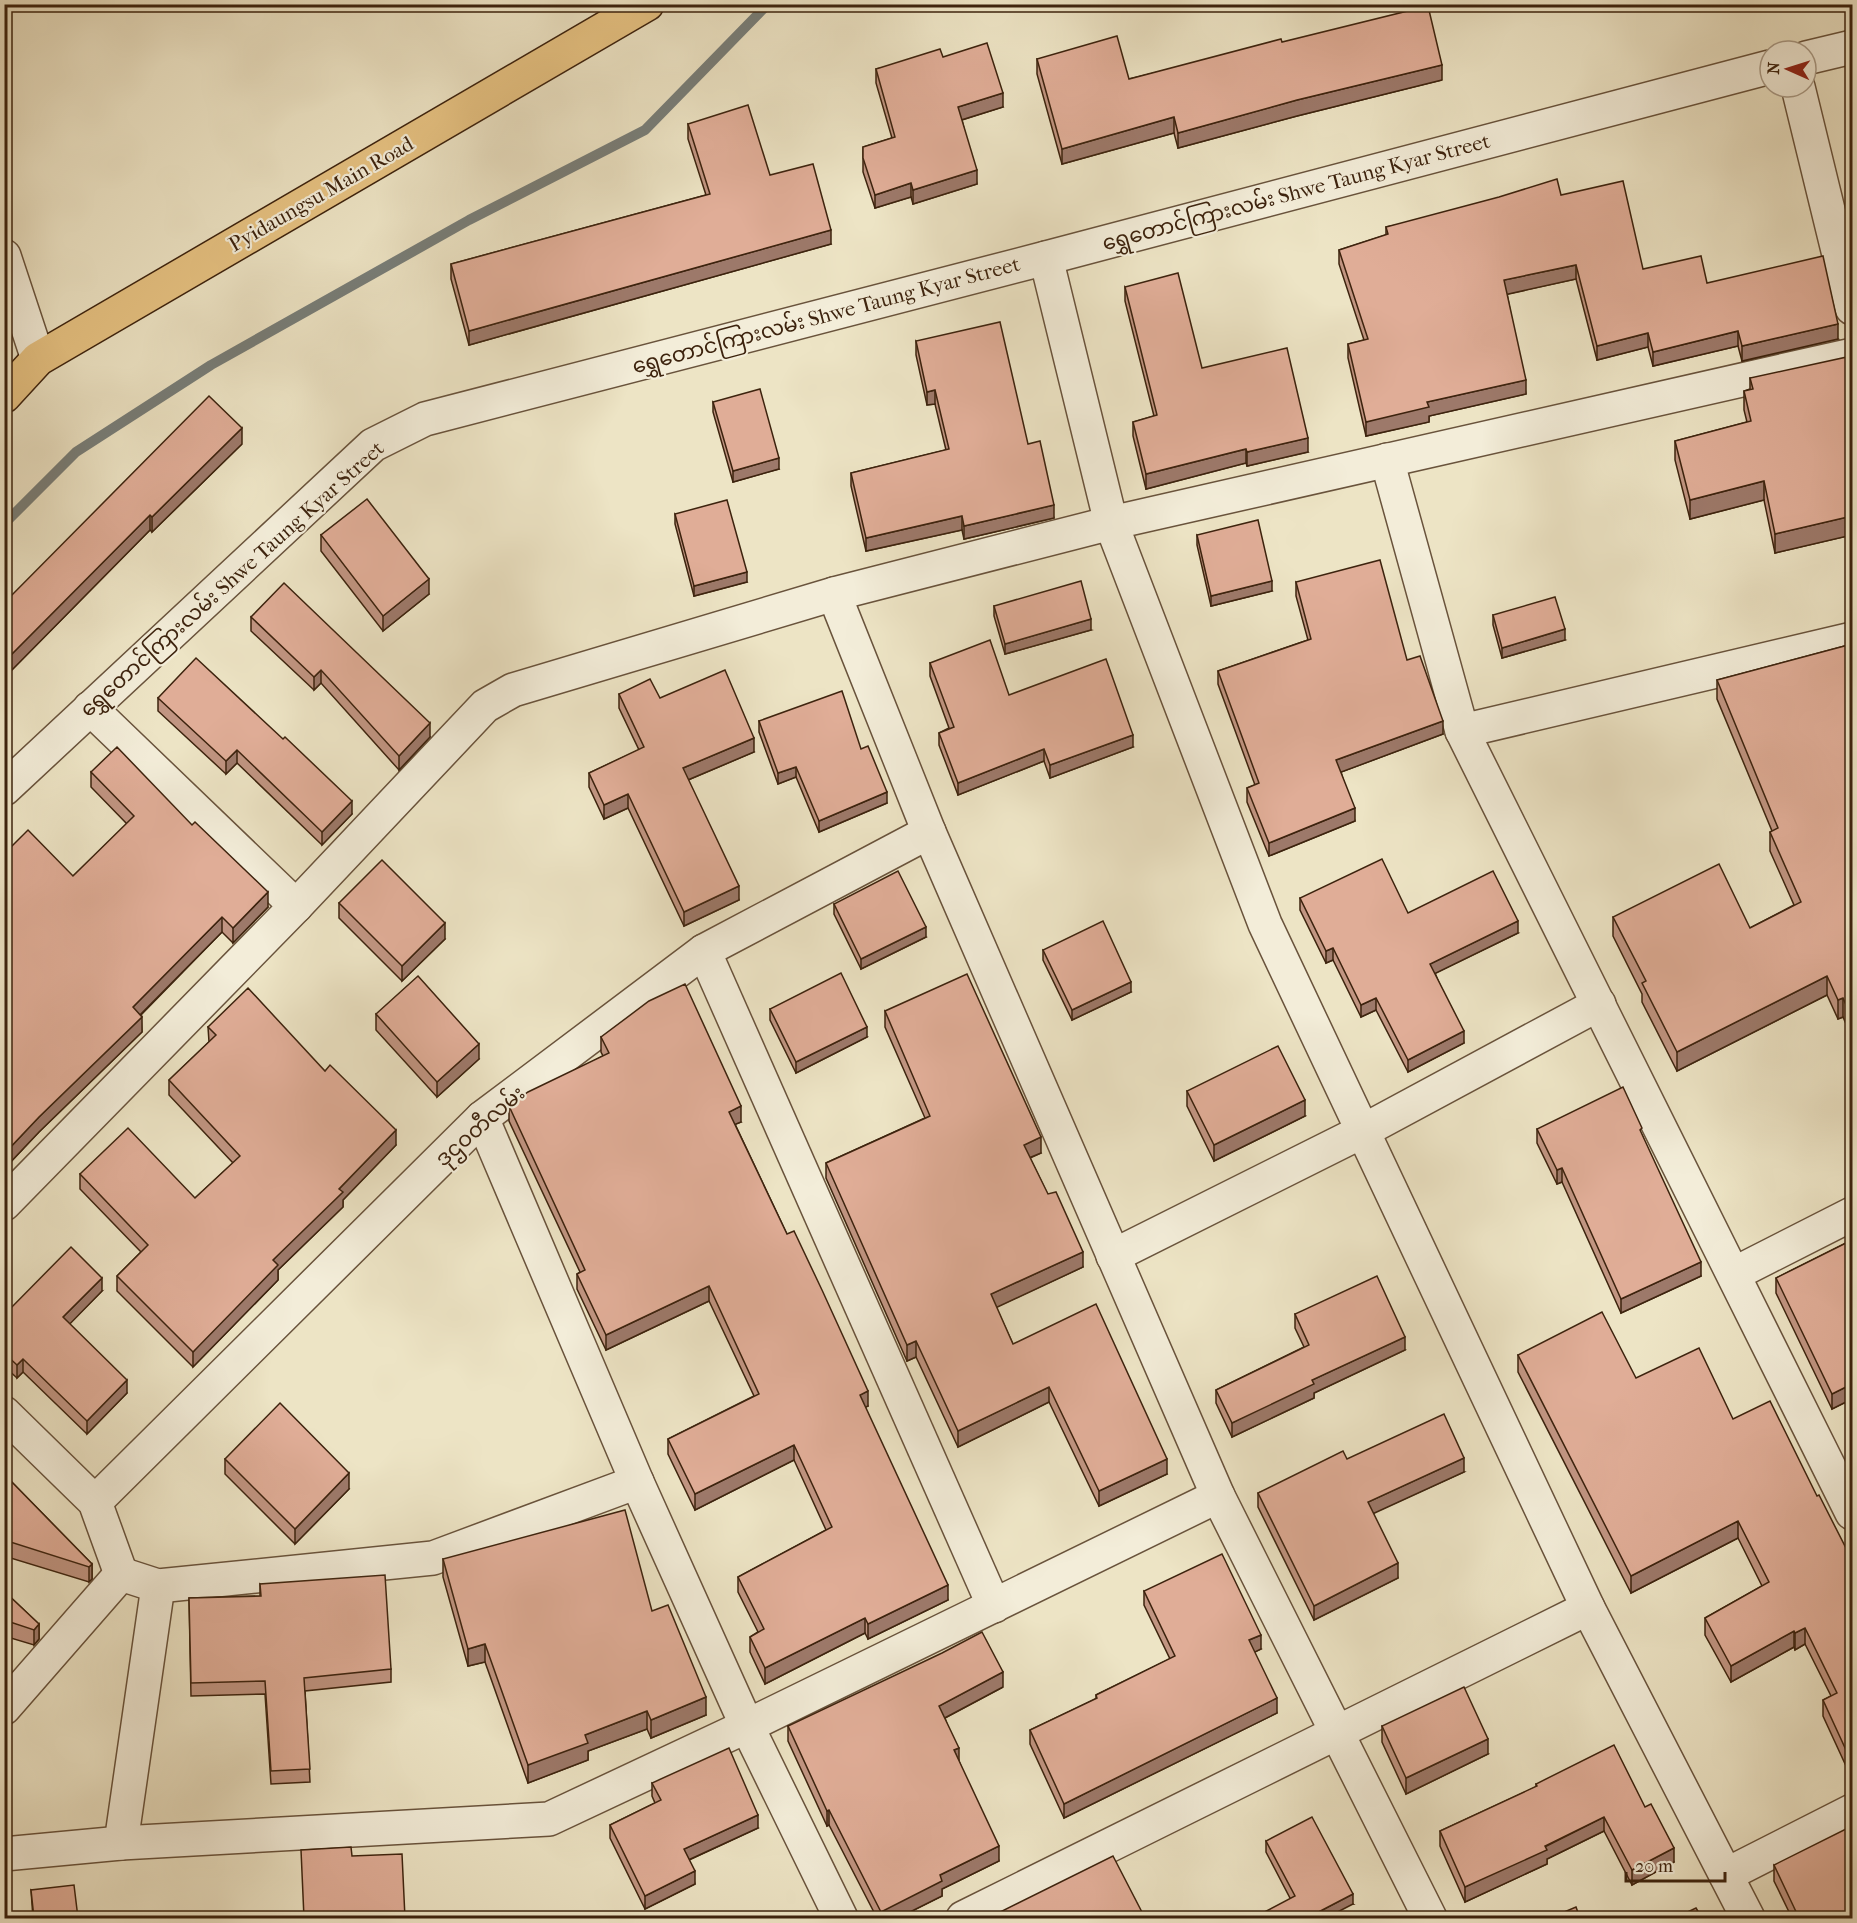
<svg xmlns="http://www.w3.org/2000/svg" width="1857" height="1923" font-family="'IM FELL French Canon','Noto Sans Myanmar',serif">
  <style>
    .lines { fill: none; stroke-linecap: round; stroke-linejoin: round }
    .stream { stroke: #787e79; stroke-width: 10 }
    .minor-casing { stroke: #69533c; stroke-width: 36 }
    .major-casing { stroke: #3d230e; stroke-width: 36 }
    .minor { stroke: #f3edd9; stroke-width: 33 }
    .major { stroke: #e6c282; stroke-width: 33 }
    .wall { fill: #c19582; stroke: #3d230e; stroke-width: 1.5 }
    .shaded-wall { fill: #9d796a; stroke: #3d230e; stroke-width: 1.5 }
    .building { fill: #e0ad97; stroke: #3d230e; stroke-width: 1.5 }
    .labels { text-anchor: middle; stroke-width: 4.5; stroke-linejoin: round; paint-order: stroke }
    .street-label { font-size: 21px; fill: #3d230e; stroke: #f3edd9 }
  </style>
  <rect width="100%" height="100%" fill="#ede4c5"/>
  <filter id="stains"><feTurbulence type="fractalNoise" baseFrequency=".00333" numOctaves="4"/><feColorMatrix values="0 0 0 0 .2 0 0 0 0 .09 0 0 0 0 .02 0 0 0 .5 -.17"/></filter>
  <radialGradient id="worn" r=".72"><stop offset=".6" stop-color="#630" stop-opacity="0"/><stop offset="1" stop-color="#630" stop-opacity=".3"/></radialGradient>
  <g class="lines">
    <path class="stream" d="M4 524 76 452 211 365 469 220 645 130 768 4"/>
    <g class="minor-casing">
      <g id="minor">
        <path d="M1806 58 1852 47"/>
        <path d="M1798 87 1852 308"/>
        <path d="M4 256 38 359"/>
        <path d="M1046 258 1111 523 1265 924 1588 1608 1748 1918"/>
        <path d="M1387 460 1462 731 1852 1513"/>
        <path d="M834 594 929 832 1218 1496 1430 1918"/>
        <path d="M90 708 296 906"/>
        <path d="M1462 731 1852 639"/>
        <path d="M4 789 373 445 425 419 1046 258 1770 67"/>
        <path d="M704 951 994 1606"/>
        <path d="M482 1118 637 1482 747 1726 841 1918"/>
        <path d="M4 1204 296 906 485 706 513 690 834 594 1111 523 1852 355"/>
        <path d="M1113 1256 1363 1131 1599 1004"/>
        <path d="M1734 1274 1852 1214"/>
        <path d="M4 1413 95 1502 121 1574"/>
        <path d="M95 1502 482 1118 704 951 929 832"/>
        <path d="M4 1708 121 1574 158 1586 433 1558 637 1482"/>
        <path d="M121 1843 158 1586"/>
        <path d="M4 1854 121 1843 549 1819 747 1726 1218 1496"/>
        <path d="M1726 1875 1852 1811"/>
        <path d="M963 1918 1588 1608"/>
      </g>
    </g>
    <g class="major-casing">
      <path id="major" d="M4 396 38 359 647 4"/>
    </g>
    <use href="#minor" class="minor"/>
    <use href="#major" class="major"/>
  </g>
  <g class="wall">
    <path d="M1282 42 1442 80 1297 116 1178 148 1174 133 1062 164 1037 74V59L1129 79Z"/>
    <path d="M943 57 1003 107 962 120 977 184 913 204 911 197 875 208 863 172V147L892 138 876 83V69Z"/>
    <path d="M688 124 770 175 831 244 469 345 451 279V264L706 195 688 139Z"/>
    <path d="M1561 195 1643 269 1707 283 1838 339 1742 361 1738 346 1653 366 1648 347 1597 360 1576 279 1507 294 1526 394 1429 416V422L1366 436 1348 358V344L1364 340 1339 264V250L1386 235V227Z"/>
    <path d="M1125 287 1202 368 1308 452 1247 466 1246 463 1146 489 1133 436V422L1154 416 1125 301Z"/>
    <path d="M916 341 1028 444 1054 518 964 539 962 530 866 551 851 486V473L946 450 935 404 927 405 916 355Z"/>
    <path d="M1750 378 1852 382V535L1775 553 1764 500 1690 519 1675 460V441L1747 422 1744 410V391L1750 389Z"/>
    <path d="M713 402 779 469 733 482 713 412Z"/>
    <path d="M242 444 152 532 150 530 4 678V603Z"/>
    <path d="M675 514 747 582 694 596 675 524Z"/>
    <path d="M321 535 429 594 383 631 321 551Z"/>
    <path d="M1197 535 1272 591 1211 606 1197 545Z"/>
    <path d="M1296 582 1407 660 1443 734 1341 772 1355 821 1269 856 1247 802V788L1255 785 1218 684V671L1308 640 1296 596Z"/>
    <path d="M994 606 1091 630 1005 654 994 616Z"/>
    <path d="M1493 615 1565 640 1502 658 1493 625Z"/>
    <path d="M251 617 430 737 399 770 321 683 314 690 251 631Z"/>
    <path d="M1852 644V1038L1843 1017 1838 1019 1827 995 1677 1071 1642 1002V994L1613 936V917L1750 928 1794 905 1770 851V832L1772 831 1717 699V680Z"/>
    <path d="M930 663 1009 695 1133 747 1050 778 1044 761 958 795 939 745V733L949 728 930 676Z"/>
    <path d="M619 694 660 698 754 752 688 780 739 900 684 926 628 808 604 819 589 787V773L639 750 619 708Z"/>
    <path d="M158 698 352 814 322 845 237 763 226 774 158 711Z"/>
    <path d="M759 721 861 749 887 803 819 832 796 777 778 784 759 732Z"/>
    <path d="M91 772 268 907 233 943 222 932 141 1015 142 1032 39 1132 4 1169V854L73 876 127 824 91 787Z"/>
    <path d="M1300 898 1408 913 1518 933 1435 973 1464 1043 1408 1072 1376 1010 1361 1017 1333 960 1326 963 1300 910Z"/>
    <path d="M339 903 445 939 402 981 339 918Z"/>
    <path d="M834 904 926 937 861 969 834 914Z"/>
    <path d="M1043 950 1131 992 1072 1020 1043 960Z"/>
    <path d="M770 1009 867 1037 796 1073 770 1020Z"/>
    <path d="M885 1011 1041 1153 1030 1158 1083 1267 996 1307 1013 1344 1167 1474 1099 1506 1049 1402 958 1447 916 1357 907 1361 826 1178V1163L925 1118 885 1027Z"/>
    <path d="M376 1014 479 1059 437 1097 376 1030Z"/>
    <path d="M208 1027 325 1071 396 1145 343 1200V1207L278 1270V1280L193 1367 117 1291V1276L141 1252 80 1189V1174L195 1198 233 1163 169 1095V1080L209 1042Z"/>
    <path d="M601 1037 741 1122 735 1124 868 1406 865 1407 948 1600 868 1639 865 1633 765 1684 750 1652V1637L758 1632 738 1592V1577L826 1530 794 1460 695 1510 668 1454V1439L754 1396 709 1301 606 1350 577 1289V1274L580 1272 509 1121V1106L603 1056 601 1052Z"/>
    <path d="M1187 1091 1305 1116 1214 1161 1187 1106Z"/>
    <path d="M1537 1129 1642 1135 1701 1276 1621 1313 1562 1182 1557 1184 1537 1143Z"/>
    <path d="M1852 1240V1399L1832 1409 1776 1293V1278Z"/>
    <path d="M102 1291 69 1324 127 1393 87 1434 23 1372 17 1378 4 1366V1315Z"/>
    <path d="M1295 1314 1405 1350 1314 1393V1398L1232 1437 1216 1403V1390L1304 1347 1295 1328Z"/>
    <path d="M1518 1355 1636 1378 1733 1419 1817 1496 1852 1560V1779L1823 1716V1700L1831 1696 1805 1644 1795 1650 1794 1647 1731 1682 1705 1635V1618L1762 1586 1738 1538 1631 1593 1518 1372Z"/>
    <path d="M225 1459 349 1489 295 1544 225 1474Z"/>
    <path d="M1347 1459 1464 1472 1373 1513 1398 1578 1314 1620 1258 1507V1493Z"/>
    <path d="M4 1474 92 1564V1579L89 1582 4 1556Z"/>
    <path d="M443 1559 652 1611 706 1715 651 1738 647 1729 588 1751V1760L528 1783 485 1662 468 1666 443 1577Z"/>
    <path d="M260 1584 391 1669V1682L305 1691 310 1782 271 1784 265 1694 191 1696 189 1598 260 1596Z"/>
    <path d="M4 1591 39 1624V1639L34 1645 4 1636Z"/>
    <path d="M1144 1591 1261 1649 1254 1652 1277 1713 1064 1818 1030 1744V1730L1096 1699V1695L1170 1659 1144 1605Z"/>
    <path d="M1003 1687 945 1718 959 1761 999 1861 942 1889V1896L898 1918H877L829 1825 827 1826 788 1741V1726Z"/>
    <path d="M1382 1726 1488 1754 1406 1794 1382 1742Z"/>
    <path d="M652 1783 758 1828 689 1860 695 1884 645 1909 610 1838V1825L655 1803 652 1796Z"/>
    <path d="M1536 1784 1645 1807 1674 1862 1632 1885 1604 1831 1547 1859V1864L1465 1902 1440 1846V1831L1536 1787Z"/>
    <path d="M1266 1841 1353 1904 1290 1898 1266 1852Z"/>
    <path d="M1774 1865 1852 1918H1792L1774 1881Z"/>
    <path d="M31 1890 78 1918H33Z"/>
  </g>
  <g class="shaded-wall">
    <path d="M1442 65V80L1297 116 1178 148V133L1297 100Z"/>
    <path d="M1003 93V107L958 121V107Z"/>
    <path d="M1174 117V133L1062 164V149Z"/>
    <path d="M977 170V184L913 204V190Z"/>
    <path d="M911 183V197L875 208V195Z"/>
    <path d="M831 230V244L469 345V331Z"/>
    <path d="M1576 265V279L1504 295V280Z"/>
    <path d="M1838 324V339L1742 361V346Z"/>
    <path d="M1738 331V346L1653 366V352Z"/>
    <path d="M1648 333V347L1597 360V346Z"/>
    <path d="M1526 380V394L1429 416V422L1366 436V422L1427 402Z"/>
    <path d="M935 390V404L927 405V392Z"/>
    <path d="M242 428V444L152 532V517Z"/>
    <path d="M1308 438V452L1247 466V452Z"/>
    <path d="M1246 449V463L1146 489V474Z"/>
    <path d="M779 458V469L733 482V471Z"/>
    <path d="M1764 481V500L1690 519V500Z"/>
    <path d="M1054 505V518L964 539V526Z"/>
    <path d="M150 515V530L4 678V662Z"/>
    <path d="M962 516V530L866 551V538Z"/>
    <path d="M1852 516V535L1775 553V534Z"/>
    <path d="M747 572V582L694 596V586Z"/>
    <path d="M429 579V594L383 631V616Z"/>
    <path d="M1272 581V591L1211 606V596Z"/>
    <path d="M1091 619V630L1005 654V644Z"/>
    <path d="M1565 629V640L1502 658V648Z"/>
    <path d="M321 670V683L314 690V677Z"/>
    <path d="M1443 721V734L1336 774V760Z"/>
    <path d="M430 723V737L399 770V756Z"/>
    <path d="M1133 735V747L1050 778V765Z"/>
    <path d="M754 738V752L683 782V768Z"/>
    <path d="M1044 749V761L958 795V783Z"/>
    <path d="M237 750V763L226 774V761Z"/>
    <path d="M796 767V777L778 784V773Z"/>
    <path d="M887 792V803L819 832V821Z"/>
    <path d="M628 794V808L604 819V805Z"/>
    <path d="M352 801V814L322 845V832Z"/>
    <path d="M1355 808V821L1269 856V843Z"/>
    <path d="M739 886V900L684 926V912Z"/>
    <path d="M268 892V907L233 943V928Z"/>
    <path d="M222 917V932L133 1022V1007Z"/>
    <path d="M1518 921V933L1430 976V964Z"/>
    <path d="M445 923V939L402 981V966Z"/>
    <path d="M926 927V937L861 969V959Z"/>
    <path d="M1333 948V960L1326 963V951Z"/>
    <path d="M1827 976V995L1677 1071V1052Z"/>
    <path d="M1131 982V992L1072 1020V1010Z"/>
    <path d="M1376 998V1010L1361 1017V1005Z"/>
    <path d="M1843 998V1017L1838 1019V1000Z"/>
    <path d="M142 1017V1032L39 1132 4 1169V1154L39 1117Z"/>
    <path d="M867 1027V1037L796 1073V1062Z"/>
    <path d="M1464 1031V1043L1408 1072V1060Z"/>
    <path d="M479 1044V1059L437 1097V1082Z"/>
    <path d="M1305 1100V1116L1214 1161V1145Z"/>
    <path d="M741 1106V1122L729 1127V1112Z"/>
    <path d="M396 1130V1145L343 1200V1207L278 1270V1280L193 1367V1352L273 1260 339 1189Z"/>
    <path d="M1041 1137V1153L1024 1160V1145Z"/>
    <path d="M1562 1168V1182L1557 1184V1170Z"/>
    <path d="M1083 1252V1267L991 1310V1294Z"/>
    <path d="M1701 1262V1276L1621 1313V1299Z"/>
    <path d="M102 1278V1291L63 1331V1317Z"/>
    <path d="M709 1286V1301L606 1350V1335Z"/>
    <path d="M1405 1337V1350L1314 1393V1398L1232 1437V1423L1312 1380Z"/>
    <path d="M916 1341V1357L907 1361V1345Z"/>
    <path d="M23 1359V1372L17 1378V1365Z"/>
    <path d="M127 1380V1393L87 1434V1421Z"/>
    <path d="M1852 1384V1399L1832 1409V1394Z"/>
    <path d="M1049 1387V1402L958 1447V1431Z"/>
    <path d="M868 1391V1406L860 1410V1395Z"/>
    <path d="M794 1445V1460L695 1510V1494Z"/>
    <path d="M1464 1458V1472L1368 1516V1502Z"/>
    <path d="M1167 1459V1474L1099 1506V1491Z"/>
    <path d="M349 1473V1489L295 1544V1529Z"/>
    <path d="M1738 1521V1538L1631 1593V1576Z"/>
    <path d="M1398 1563V1578L1314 1620V1606Z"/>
    <path d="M92 1564V1579L89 1582V1567Z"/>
    <path d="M948 1585V1600L868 1639V1624Z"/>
    <path d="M865 1618V1633L765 1684V1668Z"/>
    <path d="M39 1624V1639L34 1645V1630Z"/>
    <path d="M1805 1628V1644L1795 1650V1633Z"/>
    <path d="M1794 1631V1647L1731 1682V1666Z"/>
    <path d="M1261 1635V1649L1249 1655V1640Z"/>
    <path d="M485 1644V1662L468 1666V1649Z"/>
    <path d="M1003 1672V1687L939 1721V1706Z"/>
    <path d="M706 1697V1715L651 1738V1720Z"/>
    <path d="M1277 1698V1713L1064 1818V1804Z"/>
    <path d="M647 1711V1729L588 1751V1760L528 1783V1765L585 1735Z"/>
    <path d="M1488 1739V1754L1406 1794V1778Z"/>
    <path d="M959 1748V1762L954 1750Z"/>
    <path d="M829 1810V1825L827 1826V1811Z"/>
    <path d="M758 1815V1828L684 1862V1849Z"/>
    <path d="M1604 1817V1831L1547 1859V1864L1465 1902V1887Z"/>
    <path d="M999 1846V1861L942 1889V1896L898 1918H881V1912L940 1875Z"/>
    <path d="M1674 1848V1862L1632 1885V1870Z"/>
    <path d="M695 1871V1884L645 1909V1896Z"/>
    <path d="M1353 1894V1904L1326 1918H1307Z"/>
  </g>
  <g class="building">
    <path d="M1428 6 1442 65 1297 100 1178 133 1174 117 1062 149 1037 59 1117 36 1129 79 1281 39 1282 42Z"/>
    <path d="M987 43 1003 93 958 107 977 170 913 190 911 183 875 195 863 158V147L895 137 876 69 940 49 943 57Z"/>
    <path d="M748 105 770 175 813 164 831 230 469 331 451 264 710 194 688 124Z"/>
    <path d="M1557 179 1561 195 1623 181 1643 269 1701 256 1707 283 1823 256 1838 324 1742 346 1738 331 1653 352 1648 333 1597 346 1576 265 1504 280 1526 380 1427 402 1429 407 1366 422 1348 344 1368 339 1339 250 1388 234 1386 227 1499 197Z"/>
    <path d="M1178 273 1202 368 1287 348 1308 438 1247 452 1246 449 1146 474 1133 422 1157 415 1125 287Z"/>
    <path d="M1000 322 1028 444 1040 441 1054 505 964 526 962 516 866 538 851 473 949 449 935 390 927 392 916 341Z"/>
    <path d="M1847 357 1852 382V516L1775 534 1764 481 1690 500 1675 441 1751 421 1744 391 1753 389 1750 378Z"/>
    <path d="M760 389 779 458 733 471 713 402Z"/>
    <path d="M209 396 242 428 152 517 150 515 4 662V603Z"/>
    <path d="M367 499 429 579 383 616 321 535Z"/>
    <path d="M727 500 747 572 694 586 675 514Z"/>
    <path d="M1258 520 1272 581 1211 596 1197 535Z"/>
    <path d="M1380 560 1407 660 1420 656 1443 721 1336 760 1355 808 1269 843 1247 788 1259 783 1218 671 1311 639 1296 582Z"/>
    <path d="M1081 581 1091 619 1005 644 994 606Z"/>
    <path d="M284 583 430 723 399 756 321 670 314 677 251 617Z"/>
    <path d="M1555 597 1565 629 1502 648 1493 615Z"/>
    <path d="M990 640 1009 695 1106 659 1133 735 1050 765 1044 749 958 783 939 733 954 727 930 663Z"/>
    <path d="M1852 644V1019L1843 998 1838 1000 1827 976 1677 1052 1642 983 1646 981 1613 917 1719 864 1750 928 1801 902 1770 832 1778 828 1717 680Z"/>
    <path d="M196 658 283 739 285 737 352 801 322 832 237 750 226 761 158 698Z"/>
    <path d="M725 670 754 738 683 768 739 886 684 912 628 794 604 805 589 773 644 747 619 694 650 679 660 698Z"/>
    <path d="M842 691 861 749 868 746 887 792 819 821 796 767 778 773 759 721Z"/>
    <path d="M117 747 192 825 195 822 268 892 233 928 222 917 133 1007 142 1017 39 1117 4 1154V854L28 830 73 876 134 816 91 772Z"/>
    <path d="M1382 859 1408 913 1493 871 1518 921 1430 964 1464 1031 1408 1060 1376 998 1361 1005 1333 948 1326 951 1300 898Z"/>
    <path d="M382 860 445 923 402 966 339 903Z"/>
    <path d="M898 871 926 927 861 959 834 904Z"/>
    <path d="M1103 921 1131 982 1072 1010 1043 950Z"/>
    <path d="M841 973 867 1027 796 1062 770 1009Z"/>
    <path d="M967 974 1041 1137 1024 1145 1048 1194 1056 1192 1083 1252 991 1294 1013 1344 1096 1304 1167 1459 1099 1491 1049 1387 958 1431 916 1341 907 1345 826 1163 930 1116 885 1011Z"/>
    <path d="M418 976 479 1044 437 1082 376 1014Z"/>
    <path d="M685 984 741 1106 729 1112 787 1234 794 1231 822 1290 868 1391 860 1395 948 1585 868 1624 865 1618 765 1668 750 1637 764 1629 738 1577 832 1527 794 1445 695 1494 668 1439 759 1394 709 1286 606 1335 577 1274 585 1270 509 1106 528 1092 609 1053 601 1037 649 1001Z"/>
    <path d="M248 988 325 1071 330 1065 396 1130 339 1189 343 1192 273 1260 278 1265 193 1352 117 1276 148 1245 80 1174 128 1128 195 1198 240 1156 169 1080 216 1035 208 1027Z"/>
    <path d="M1278 1046 1305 1100 1214 1145 1187 1091Z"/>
    <path d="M1623 1087 1642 1128 1640 1130 1701 1262 1621 1299 1562 1168 1557 1170 1537 1129Z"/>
    <path d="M1852 1240V1384L1832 1394 1776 1278Z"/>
    <path d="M71 1247 102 1278 63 1317 127 1380 87 1421 23 1359 17 1365 4 1353V1315Z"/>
    <path d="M1377 1276 1405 1337 1312 1380 1314 1384 1232 1423 1216 1390 1309 1345 1295 1314Z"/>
    <path d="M1602 1312 1636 1378 1699 1348 1733 1419 1770 1401 1817 1496 1819 1495 1852 1560V1763L1823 1700 1837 1693 1805 1628 1795 1633 1794 1631 1731 1666 1705 1618 1769 1582 1738 1521 1631 1576 1518 1355Z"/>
    <path d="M280 1403 349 1473 295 1529 225 1459Z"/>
    <path d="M1444 1414 1464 1458 1368 1502 1398 1563 1314 1606 1258 1493 1343 1451 1347 1459Z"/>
    <path d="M4 1474 92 1564 89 1567 4 1540Z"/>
    <path d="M625 1510 652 1611 668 1605 706 1697 651 1720 647 1711 585 1735 588 1743 528 1765 485 1644 468 1649 443 1559Z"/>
    <path d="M1222 1554 1261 1635 1249 1640 1277 1698 1064 1804 1030 1730 1097 1698 1096 1695 1175 1656 1144 1591Z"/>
    <path d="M385 1575 391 1669 304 1678 310 1769 271 1771 265 1681 191 1683 189 1598 261 1596 260 1584Z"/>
    <path d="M4 1591 39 1624 34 1630 4 1620Z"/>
    <path d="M982 1632 1003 1672 939 1706 959 1748 954 1750 999 1846 940 1875 942 1881 881 1912 829 1810 827 1811 788 1726 942 1653Z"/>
    <path d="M1464 1687 1488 1739 1406 1778 1382 1726Z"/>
    <path d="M1614 1745 1645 1807 1651 1804 1674 1848 1632 1870 1604 1817 1545 1846 1547 1850 1465 1887 1440 1831 1537 1786 1536 1784Z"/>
    <path d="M729 1748 758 1815 684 1849 695 1871 645 1896 610 1825 661 1800 652 1783Z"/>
    <path d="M1312 1817 1353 1894 1307 1918H1253L1295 1896 1266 1841Z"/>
    <path d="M1852 1826V1918H1805V1917L1799 1918 1774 1865Z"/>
    <path d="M351 1847 352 1856 402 1854 405 1918H304L301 1850Z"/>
    <path d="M1113 1856 1145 1918H998L996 1914Z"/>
    <path d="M74 1885 78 1918H34L31 1890Z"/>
    <path d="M1576 1907 1580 1918H1550Z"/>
    <path d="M1696 1908 1702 1918H1675Z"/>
    <path d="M666 1913 668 1918H653Z"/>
    <path d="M164 1916V1918H140Z"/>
  </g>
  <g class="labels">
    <g class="street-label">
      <text transform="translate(1296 192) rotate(-15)" y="7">ရွှေတောင်ကြားလမ်း Shwe Taung Kyar Street</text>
      <text transform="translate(321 194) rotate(-30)" y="7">Pyidaungsu Main Road</text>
      <text transform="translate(826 315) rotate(-15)" y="7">ရွှေတောင်ကြားလမ်း Shwe Taung Kyar Street</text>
      <text transform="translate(232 579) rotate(-42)" y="7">ရွှေတောင်ကြားလမ်း Shwe Taung Kyar Street</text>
      <text transform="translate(480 1126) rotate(-41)" y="7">ဒုဌဝတီလမ်း</text>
    </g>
  </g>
  <rect width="1857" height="1923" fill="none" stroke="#ede4c5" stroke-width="24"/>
  <rect x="6" y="6" width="1845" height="1911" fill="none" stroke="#3d230e" stroke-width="3"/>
  <rect x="12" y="12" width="1833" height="1899" fill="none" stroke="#3d230e" stroke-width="1.5"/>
  <g transform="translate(1788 69) rotate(273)"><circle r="28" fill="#f3edd9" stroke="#aa9c88" stroke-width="1.5"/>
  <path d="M0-4.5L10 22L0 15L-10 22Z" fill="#8f2418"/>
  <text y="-9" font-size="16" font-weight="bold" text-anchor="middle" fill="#3d230e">N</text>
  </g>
  <path d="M1626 1872v9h99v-9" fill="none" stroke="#3d230e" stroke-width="3"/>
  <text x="1635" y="1872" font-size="18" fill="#3d230e" stroke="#f3edd9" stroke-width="4.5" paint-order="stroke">20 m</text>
  <rect width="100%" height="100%" filter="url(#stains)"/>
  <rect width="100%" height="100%" fill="url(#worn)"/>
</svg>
